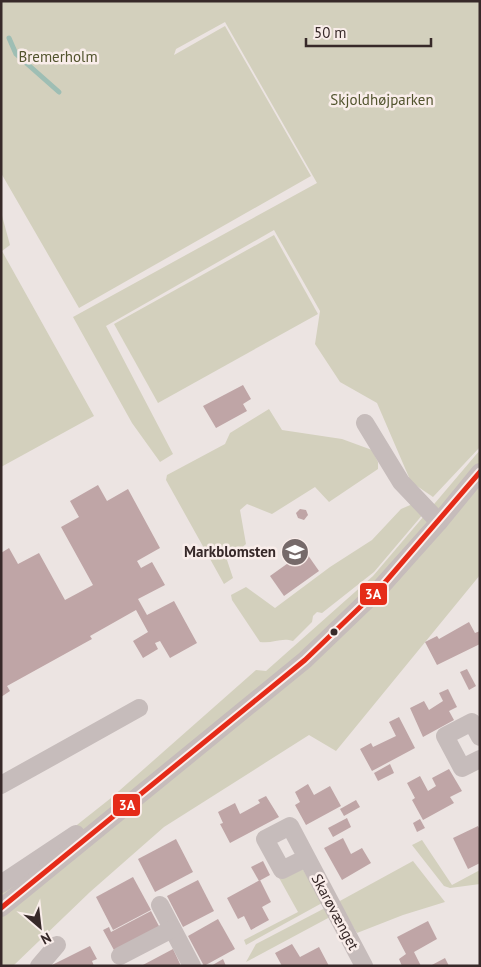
<svg xmlns="http://www.w3.org/2000/svg" width="481" height="967" font-family="'PT Sans',sans-serif">
  <style>
    .green { fill: #d3d0bd }
    .lines { fill: none; stroke-linecap: round; stroke-linejoin: round }
    .stream { stroke: #9ebeb4; stroke-width: 5 }
    .building { fill: #bfa5a6 }
    .minor { stroke: #c6bcbb; stroke-width: 18 }
    .bus-1-casing { stroke: #f9edea; stroke-width: 9 }
    .bus-1 { stroke: #e52b18; stroke-width: 5 }
    .bus-dot { fill: #372929; stroke: #f9edea; stroke-width: 2 }
    .labels { text-anchor: middle; stroke-width: 5; stroke-linejoin: round; paint-order: stroke }
    .park-label { font-size: 15px; fill: #52542e; stroke: #f9edea }
    .poi-label { font-size: 15px; font-weight: bold; fill: #372929; stroke: #f9edea; text-anchor: end }
    .street-label { font-size: 15px; fill: #372929; stroke: #f9edea }
    .line-badge { stroke: #f9edea; stroke-width: 2 }
    .badge-label { font-size: 14px; text-anchor: middle; font-weight: bold; fill: #fff }
  </style>
  <rect width="100%" height="100%" fill="#ece4e2"/>
  <g class="green">
    <path d="M1 1H480V447L433 497 411 482 377 403 340 382 315 344 320 311 274 230 106 326 173 454 160 462 132 423 73 317 317 183 225 22 176 49 174 55 225 26 311 176 79 308 1 173Z"/>
    <path d="M1 212 10 245 2 251 94 416 1 467Z"/>
    <path d="M274 235 318 314 158 403 114 324Z"/>
    <path d="M269 409 282 430 342 439 372 450 378 462V469L329 502 315 487 272 514 247 504 240 510 246 544 227 560 233 578 224 584 166 480 167 475 225 444 230 433Z"/>
    <path d="M480 450V575L336 751 309 735 164 827 90 892 13 966H1V885L111 798 256 670 266 671 373 576Z"/>
    <path d="M415 503 424 513 374 572 322 613 317 612 313 616 312 622 293 641C281 637 273 644 260 642L232 600 231 595 246 587 275 608 330 567 372 540 401 509Z"/>
    <path d="M422 840 452 885 480 870V884L450 888 444 886 412 845Z"/>
    <path d="M413 861 445 902 403 915 357 933 338 902Z"/>
    <path d="M301 866 322 903 246 945 244 940 298 912 278 876Z"/>
    <path d="M325 908 330 917 246 962 256 944Z"/>
  </g>
  <g class="lines">
    <path class="stream" d="M9 38 16 54 59 92"/>
  </g>
  <g class="building">
    <path d="M243 385 251 399 243 404 247 411 216 428 203 406Z"/>
    <path d="M98 485 107 501 128 489 160 548 137 561 141 568 152 562 165 585 138 599 147 615 174 601 197 643 170 658 160 641 155 643 158 649 143 658 133 641 148 632 136 610 90 636 92 639 7 686 10 691 1 697V553L9 548 18 564 39 553 65 600 93 585 61 527 79 517 70 501Z"/>
    <path d="M300 509 306 510 308 515 304 520 298 518 296 513Z"/>
    <path d="M305 551 319 571 284 596 270 576Z"/>
    <path d="M469 622 475 633 480 631V644L437 665 425 642 437 636 439 639Z"/>
    <path d="M467 669 476 686 469 690 460 672Z"/>
    <path d="M448 689 457 707 449 711 454 720 423 737 410 708 424 701 429 710 443 701 439 693Z"/>
    <path d="M399 717 415 748 372 771 360 749 371 743 373 747 396 736 389 722Z"/>
    <path d="M390 764 394 773 378 781 374 773Z"/>
    <path d="M449 769 462 791 450 797 454 803 423 820 412 800 415 798 407 783 420 776 428 791 436 786 432 778Z"/>
    <path d="M308 784 314 795 330 786 341 806 306 825 295 805 300 802 295 792Z"/>
    <path d="M266 796 279 817 230 843 220 824 223 823 218 812 235 803 240 814 260 803 258 800Z"/>
    <path d="M356 800 360 807 344 816 340 809Z"/>
    <path d="M347 818 351 827 333 837 328 828Z"/>
    <path d="M420 819 425 828 417 832 413 823Z"/>
    <path d="M478 826 480 830V863L468 869 453 838Z"/>
    <path d="M343 838 351 854 362 848 371 863 342 880 324 848Z"/>
    <path d="M176 839 193 872 155 892 138 859Z"/>
    <path d="M263 861 270 875 259 881 251 867Z"/>
    <path d="M133 877 151 910 113 930 96 897Z"/>
    <path d="M198 880 214 911 183 927 167 896Z"/>
    <path d="M260 880 271 902 262 907 269 920 251 930 244 916 238 919 227 898Z"/>
    <path d="M151 911 160 928 115 952 103 930 109 927 111 932Z"/>
    <path d="M218 919 235 949 204 966 188 936Z"/>
    <path d="M428 921 437 939 414 952 421 966H402L399 959 406 954 397 937Z"/>
    <path d="M292 944 300 957 319 947 329 966H282L275 953Z"/>
    <path d="M90 946 97 959 92 961 94 966H50Z"/>
    <path d="M173 949 181 966H141Z"/>
    <path d="M445 958 449 966H430Z"/>
    <path d="M223 959 226 966H211Z"/>
  </g>
  <g class="lines">
    <g class="minor">
      <path d="M365 423 401 482 439 522"/>
      <path d="M480 737 472 722 445 736 462 768 480 759"/>
      <path d="M1 785 139 708"/>
      <path d="M306 858 282 870 265 839 290 826 364 966"/>
      <path d="M1 884 76 834"/>
      <path d="M160 905 192 966"/>
      <path d="M1 908 305 660 381 587 439 522 480 472"/>
      <path d="M120 956 172 929"/>
      <path d="M39 966 57 945"/>
    </g>
    <g class="bus-1-casing">
      <path id="bus-1" d="M1 908 305 660 381 587 480 472"/>
    </g>
    <use href="#bus-1" class="bus-1"/>
  </g>
  <defs>
    <g id="school-disc" transform="scale(1.4375)"><circle r="9.5" fill="#766a6a" stroke="#f9edea"/><path d="M0-5L7-2L0 1L-7-2ZM-4 1L0 2.5L4 1V4Q0 6-4 4Z" fill="#fff"/></g>
  </defs>
  <g fill-rule="evenodd">
    <use href="#school-disc" x="295" y="552"/>
  </g>
  <circle class="bus-dot" cx="334" cy="632" r="4.5"/>
  <g class="labels">
    <g class="park-label">
      <text x="58" y="62">Bremerholm</text>
      <text x="382" y="105">Skjoldhøjparken</text>
    </g>
    <g class="poi-label">
      <text x="276" y="557">Markblomsten</text>
    </g>
    <g class="street-label">
      <text transform="translate(335 912) rotate(62)" y="5">Skarøvænget</text>
    </g>
  </g>
  <g class="line-badge">
    <rect x="359" y="582" width="29" height="24" rx="5" fill="#e52b18"/>
    <rect x="112" y="793" width="29" height="24" rx="5" fill="#e52b18"/>
  </g>
  <g class="badge-label">
    <text x="373" y="599">3A</text>
    <text x="127" y="810">3A</text>
  </g>
  <rect width="481" height="967" fill="none" stroke="#372929" stroke-width="5"/>
  <g transform="translate(40 927) rotate(152)" stroke="#f9edea" stroke-width="4" paint-order="stroke">
  <path d="M0-4L9 19L0 12L-9 19Z" fill="#372929"/>
  <text y="-8" font-size="14" font-weight="bold" text-anchor="middle" fill="#372929">N</text>
  </g>
  <path d="M306 38v8h125v-8" fill="none" stroke="#372929" stroke-width="2.5"/>
  <text x="314" y="38" font-size="15" fill="#372929" stroke="#f9edea" stroke-width="4" paint-order="stroke">50 m</text>
</svg>
